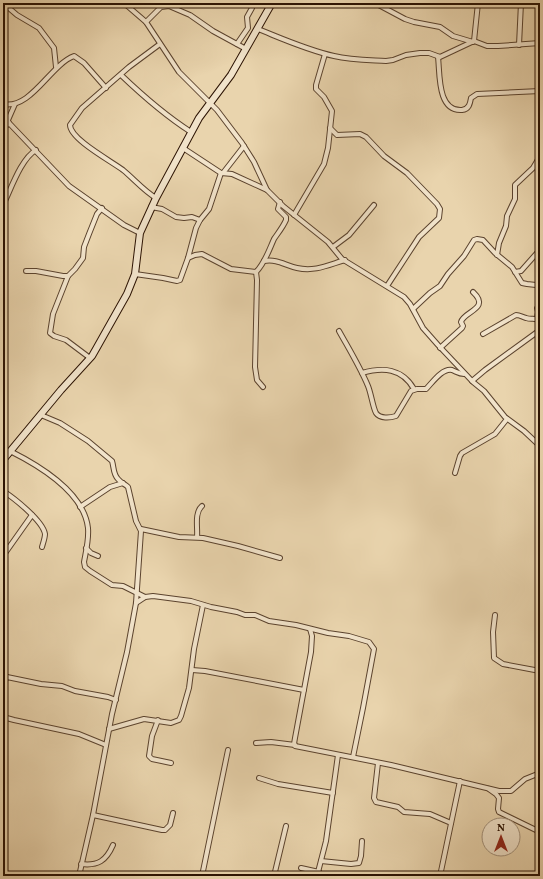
<svg xmlns="http://www.w3.org/2000/svg" width="543" height="879" font-family="Vollkorn,serif">
  <style>
    .lines { fill: none; stroke-linecap: round; stroke-linejoin: round }
    .street-casing { stroke: #5b432e; stroke-width: 6 }
    .secondary-casing { stroke: #2c1303; stroke-width: 8 }
    .street { stroke: #f1e3ca; stroke-width: 4 }
    .secondary { stroke: #f1e3ca; stroke-width: 6 }
  </style>
  <rect width="100%" height="100%" fill="#e9d4ad"/>
  <filter id="stains"><feTurbulence type="fractalNoise" baseFrequency=".005" numOctaves="4"/><feColorMatrix values="0 0 0 0 .2 0 0 0 0 .09 0 0 0 0 .02 0 0 0 .5 -.17"/></filter>
  <radialGradient id="worn" r=".72"><stop offset=".6" stop-color="#630" stop-opacity="0"/><stop offset="1" stop-color="#630" stop-opacity=".3"/></radialGradient>
  <g class="lines">
    <g class="street-casing">
      <g id="street">
        <path d="M3 3 17 15 39 28 54 48 56 67"/>
        <path d="M124 3 146 22 179 72 217 110 242 143 254 162 267 190 283 206 328 242 342 259 404 297 410 304 423 328 438 345 473 382 484 391 505 417 524 431 540 446"/>
        <path d="M375 3 405 19 414 22 440 27 453 36 473 42"/>
        <path d="M146 22 161 7 169 6 190 15 213 31 246 49"/>
        <path d="M258 29C283 39 307 50 334 56 351 60 369 60 386 61L393 60 406 55 420 53H429L440 57 474 41 487 46H498L540 43"/>
        <path d="M474 41 478 3"/>
        <path d="M237 44 248 28 247 17 252 8 250 3"/>
        <path d="M519 45 521 3"/>
        <path d="M438 57C440 73 437 112 462 110 469 109 470 104 471 98L477 94 540 91"/>
        <path d="M121 75C143 96 166 116 191 132"/>
        <path d="M3 104C31 110 50 65 74 56L84 63 106 88"/>
        <path d="M3 110 9 123 69 186 124 225 140 233"/>
        <path d="M8 120 15 104"/>
        <path d="M330 128 337 135 360 134 366 137 384 156 407 173 437 204 440 209 439 218 419 237 387 286"/>
        <path d="M3 129 9 123"/>
        <path d="M183 148 221 173 232 174 267 190"/>
        <path d="M223 173 244 146"/>
        <path d="M156 198C144 191 134 179 123 170 111 161 70 139 70 125L82 108 129 67 160 44"/>
        <path d="M3 202 5 201C12 186 22 158 36 150"/>
        <path d="M151 207 162 209 176 217 184 218 192 217 200 220"/>
        <path d="M294 215 324 164 328 148 332 111 324 97 316 89V85L325 54"/>
        <path d="M333 247 349 235 374 205"/>
        <path d="M497 255 499 243 506 226 507 216 515 199V185L533 168 540 156"/>
        <path d="M188 258 195 255 202 254 231 269 256 272C265 263 269 250 274 239 278 233 283 227 286 220V217L278 209 280 202"/>
        <path d="M264 261C278 259 284 265 297 268 315 272 328 265 345 260"/>
        <path d="M26 271H36L63 276H68L75 269 83 258 84 247 89 234 97 214 102 208"/>
        <path d="M256 272 257 280 255 367 257 380 263 387"/>
        <path d="M515 272 521 271 537 253 540 252"/>
        <path d="M135 274 163 278 177 281 180 280 188 258 196 228 200 220 209 209 221 173"/>
        <path d="M68 276 53 314 50 333 54 336 66 340 90 358"/>
        <path d="M413 309 430 293 440 286 448 274 464 256 474 240 477 239 483 240 495 253 512 267 522 283 527 284 536 285 540 288"/>
        <path d="M537 318 538 312 537 308 540 305"/>
        <path d="M339 331C349 349 360 367 368 386 371 393 373 408 376 413 380 419 390 418 396 416L411 391 417 389H426C432 383 442 368 452 370 457 372 459 374 464 374"/>
        <path d="M483 334 516 315C520 315 522 317 526 318 532 320 535 317 540 321"/>
        <path d="M440 348 462 328 463 326 461 322C464 311 491 309 473 292"/>
        <path d="M362 373C383 367 402 368 414 389"/>
        <path d="M472 381 485 370 540 330"/>
        <path d="M41 415 60 423 88 441 112 461C114 467 113 474 118 479 121 483 125 484 128 487L136 521 141 531 136 603 127 652 112 714 93 815 79 876"/>
        <path d="M10 451C40 466 84 493 88 528 89 540 86 551 84 562L85 567 90 571 112 585 123 586 145 597"/>
        <path d="M455 473 460 456 462 453 495 434 507 419"/>
        <path d="M3 491C14 498 43 521 45 534 45 538 43 543 42 547"/>
        <path d="M80 507 110 487 123 483"/>
        <path d="M141 529 179 537 203 538 238 546 280 558"/>
        <path d="M197 537C198 528 194 513 202 506"/>
        <path d="M86 548 91 553 98 556"/>
        <path d="M3 556 32 515"/>
        <path d="M136 603 145 597 153 596 191 601 211 607 237 612 245 615H255L269 621 296 625 328 633 349 636 369 642 374 649 363 708 353 757"/>
        <path d="M495 615 493 632 494 658 503 664 540 671"/>
        <path d="M310 629 312 636 311 652 295 738 294 744 295 746 391 765 499 791H511L525 779 540 773"/>
        <path d="M192 670 205 671 304 690"/>
        <path d="M3 674 7 677 3 684"/>
        <path d="M7 677 41 684 62 686 75 691 108 697 116 700"/>
        <path d="M3 717 14 720 79 734 106 745"/>
        <path d="M158 720 152 736 149 756 152 759 171 763"/>
        <path d="M109 729 144 719 171 723 179 720 181 716 189 688 194 649 203 605"/>
        <path d="M256 743 271 742 295 745"/>
        <path d="M378 763 374 798 376 802 398 807 404 812 430 814 451 823"/>
        <path d="M259 778 278 784 333 793"/>
        <path d="M489 789 496 794 499 798 498 809 499 812 540 832"/>
        <path d="M93 815 162 830H165L170 825 173 813"/>
        <path d="M321 861 351 864 359 863 361 856 362 841"/>
        <path d="M81 864C98 866 106 861 113 845"/>
        <path d="M301 868 319 872"/>
        <path d="M202 876 228 750"/>
        <path d="M274 876 286 826"/>
        <path d="M317 876 326 841 338 755"/>
        <path d="M440 876 460 781"/>
      </g>
    </g>
    <g class="secondary-casing">
      <path id="secondary" d="M3 460 61 390 92 356 96 349 127 294 135 274 140 233 156 198 199 118 231 75 272 3"/>
    </g>
    <use href="#street" class="street"/>
    <use href="#secondary" class="secondary"/>
  </g>
  <rect width="543" height="879" fill="none" stroke="#e9d4ad" stroke-width="16"/>
  <rect x="4" y="4" width="535" height="871" fill="none" stroke="#2c1303" stroke-width="2"/>
  <rect x="8" y="8" width="527" height="863" fill="none" stroke="#2c1303"/>
  <g transform="translate(501 837)"><circle r="19" fill="#f1e3ca" stroke="#a2907a"/>
  <path d="M0-3L7 15L0 10L-7 15Z" fill="#8f2418"/>
  <text y="-6" font-size="11" font-weight="bold" text-anchor="middle" fill="#2c1303">N</text>
  </g>
  <rect width="100%" height="100%" filter="url(#stains)"/>
  <rect width="100%" height="100%" fill="url(#worn)"/>
</svg>
